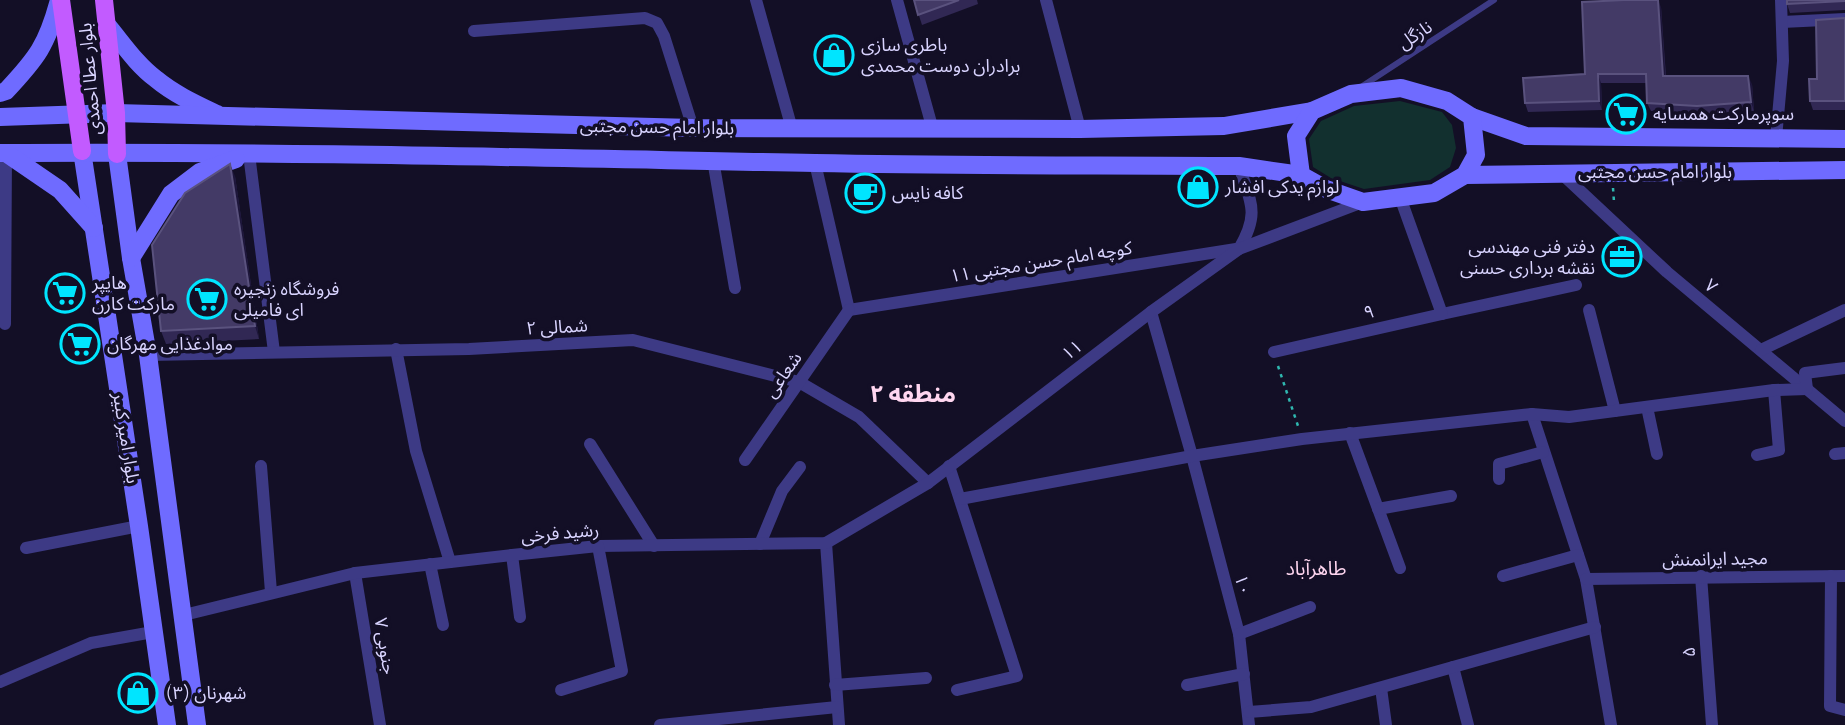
<svg xmlns="http://www.w3.org/2000/svg" width="1845" height="725" font-family="Manrope,'Noto Sans Arabic',sans-serif">
  <style>
    .green { fill: #12302f }
    .lines { fill: none; stroke-linecap: round; stroke-linejoin: round }
    .path { stroke: #2fb8b0; stroke-width: 2.5; stroke-dasharray: 3.5 5; stroke-linecap: butt }
    .service { stroke: #3d3a85; stroke-width: 6 }
    .minor { stroke: #3d3a85; stroke-width: 12 }
    .secondary { stroke: #6f6bff; stroke-width: 18 }
    .primary { stroke: #c25bff; stroke-width: 18 }
    .wall { fill: #312854 }
    .shaded-wall { fill: #1d163a }
    .building { fill: #433a66; stroke: #5a527e; stroke-width: 2 }
    .labels { text-anchor: middle; stroke-width: 7; stroke-linejoin: round; paint-order: stroke }
    .street-label { font-size: 18px; fill: #d9d4ff; stroke: #130f26 }
    .poi-label { font-size: 18px; fill: #d9d4ff; stroke: #130f26; text-anchor: start }
    .neighbourhood-label { font-size: 19px; fill: #ffd6f0; stroke: #130f26 }
    .district-label { font-size: 24px; font-weight: bold; fill: #ffd6f0; stroke: #130f26 }
  </style>
  <rect width="100%" height="100%" fill="#130f26"/>
  <path class="green" d="M1400 101 1442 112 1452 125 1456 148 1450 167 1430 180 1364 189 1331 178 1313 167 1309 139 1321 121 1354 106Z"/>
  <g class="lines">
    <g class="path">
      <path d="M1613 188 1614 202"/>
      <path d="M1278 366 1298 426"/>
    </g>
    <path class="service" d="M1361 87 1494 0"/>
    <g class="minor">
      <path d="M756 0 792 129"/>
      <path d="M897 0 933 130"/>
      <path d="M1046 0 1080 129"/>
      <path d="M1782 22 1845 19"/>
      <path d="M474 31 645 18 657 23 664 36 693 128"/>
      <path d="M1776 138 1783 61 1781 0"/>
      <path d="M249 154 274 352"/>
      <path d="M713 160 735 288"/>
      <path d="M815 163 849 310"/>
      <path d="M1561 173 1667 272 1845 421"/>
      <path d="M1239 249C1260 213 1251 203 1239 166"/>
      <path d="M849 310 1236 249"/>
      <path d="M1589 310 1615 411"/>
      <path d="M1151 312 1192 456 1239 634 1249 725"/>
      <path d="M1442 314 1576 285"/>
      <path d="M5 324 6 153"/>
      <path d="M396 349 416 451 450 562"/>
      <path d="M1761 350 1845 310"/>
      <path d="M1274 352 1442 314 1400 197"/>
      <path d="M148 355 469 349 633 340 799 382 859 417 928 483"/>
      <path d="M1647 407 1657 454"/>
      <path d="M1532 414 1586 579 1611 725"/>
      <path d="M1350 433 1400 568"/>
      <path d="M590 444 654 546"/>
      <path d="M1835 454 1845 453"/>
      <path d="M1757 455 1779 450 1774 390"/>
      <path d="M745 460 849 310"/>
      <path d="M261 466 271 592"/>
      <path d="M949 466 1017 676 957 690"/>
      <path d="M1499 479V464L1543 452"/>
      <path d="M960 499 1192 456 1302 439 1532 414 1569 417 1774 390 1807 389 1805 373 1845 368"/>
      <path d="M1378 509 1451 496"/>
      <path d="M826 543 839 725"/>
      <path d="M760 544 782 491 800 467"/>
      <path d="M26 548 139 526"/>
      <path d="M512 555 520 617"/>
      <path d="M430 564 443 625"/>
      <path d="M355 573 380 725"/>
      <path d="M1503 576 1578 555"/>
      <path d="M1701 576 1712 725"/>
      <path d="M1831 576 1830 706 1845 710"/>
      <path d="M1586 579 1845 576"/>
      <path d="M184 615 355 573 512 555 598 546 826 543 928 483 1151 312 1239 249 1363 202"/>
      <path d="M1239 634 1310 607"/>
      <path d="M1453 667 1468 725"/>
      <path d="M0 682 91 643 153 632"/>
      <path d="M835 685 926 678"/>
      <path d="M1187 685 1244 674"/>
      <path d="M1381 688 1386 725"/>
      <path d="M561 690 622 671 598 546"/>
      <path d="M1249 712 1311 707 1595 627"/>
      <path d="M660 725 837 707"/>
    </g>
    <g class="secondary">
      <path d="M108 26C123 44 137 65 156 79 174 94 196 104 217 114"/>
      <path d="M0 93 6 91C37 58 47 45 59 0"/>
      <path d="M0 117 116 113 693 128 1080 129 1224 126 1312 111"/>
      <path d="M1472 117 1526 136 1845 139"/>
      <path d="M82 151 139 526 167 725"/>
      <path d="M0 153C272 151 544 158 815 163 957 166 1098 165 1239 166L1301 175"/>
      <path d="M6 153 60 190 94 228"/>
      <path d="M117 154 131 258 148 355 197 725"/>
      <path d="M1465 175 1476 155 1472 117 1447 101 1401 88 1351 94 1312 111 1296 136 1301 175 1326 189 1363 202 1434 193 1465 175 1845 170"/>
      <path d="M131 258 171 194 200 172 236 159"/>
    </g>
    <g class="primary">
      <path d="M61 0 82 151"/>
      <path d="M104 0 116 113 117 154"/>
    </g>
  </g>
  <g class="wall">
    <path d="M914 0H977L978 4 922 25Z"/>
    <path d="M1845 0V10L1790 13 1787 4Z"/>
    <path d="M1661 7 1666 76 1752 84 1754 111 1700 114 1651 111 1647 103 1646 83H1601L1602 110 1528 112 1525 103 1585 74Z"/>
    <path d="M1845 18V110H1813L1810 101 1817 79Z"/>
    <path d="M235 176 259 339 166 344 161 331Z"/>
  </g>
  <g class="shaded-wall">
    <path d="M1658 0 1661 7 1666 85 1663 76Z"/>
    <path d="M1598 74 1601 83 1602 110 1599 101Z"/>
    <path d="M1748 76 1752 84 1754 111 1751 102Z"/>
    <path d="M230 164 235 176 259 339 255 326Z"/>
  </g>
  <g class="building">
    <path d="M914 0H959L918 15Z"/>
    <path d="M1624 0H1658L1663 76H1748L1751 102 1697 106 1647 103 1646 74H1598L1599 101 1525 103 1523 78 1585 74 1582 2Z"/>
    <path d="M1787 0H1845V1L1787 4Z"/>
    <path d="M1845 18V101H1810L1809 79H1817L1816 20Z"/>
    <path d="M230 164 255 326 161 331 152 245 185 193Z"/>
  </g>
  <defs>
    <g id="shop-ring" transform="scale(2.0125)"><circle r="9.5" fill="#130f26" stroke="#00e5ff" stroke-width="1.5"/><path d="M-5-2.5h2.3a2.7 3.5 0 0 1 5.4 0H5L5.5 6h-11ZM-1.5-2.5h3a1.5 2.3 0 0 0-3 0Z" fill="#00e5ff"/></g>
    <g id="supermarket-ring" transform="scale(2.0125)"><circle r="9.5" fill="#130f26" stroke="#00e5ff" stroke-width="1.5"/><path d="M-6-5.5h2.5l.6 2H6L4.5 2H-2.5L-4.4-4H-6ZM-1.5 3.2a1.3 1.3 0 1 0 .1 0ZM3 3.2a1.3 1.3 0 1 0 .1 0Z" fill="#00e5ff"/></g>
    <g id="cafe-ring" transform="scale(2.0125)"><circle r="9.5" fill="#130f26" stroke="#00e5ff" stroke-width="1.5"/><path d="M-5.5-4.5H6V0H3Q3 3.5 0 3.5H-2.5Q-5.5 3.5-5.5 0ZM3-3.2v2h1.7v-2ZM-6 4.5H4V6H-6Z" fill="#00e5ff"/></g>
    <g id="office-ring" transform="scale(2.0125)"><circle r="9.5" fill="#130f26" stroke="#00e5ff" stroke-width="1.5"/><path d="M-6-3h4V-5.5h4V-3h4V5H-6ZM-1-4.5V-3h2v-1.5ZM-6 0V1H6V0Z" fill="#00e5ff"/></g>
  </defs>
  <g fill-rule="evenodd">
    <use href="#shop-ring" x="834" y="55"/>
    <use href="#supermarket-ring" x="1626" y="114"/>
    <use href="#shop-ring" x="1198" y="187"/>
    <use href="#cafe-ring" x="865" y="193"/>
    <use href="#office-ring" x="1622" y="257"/>
    <use href="#supermarket-ring" x="65" y="293"/>
    <use href="#supermarket-ring" x="207" y="299"/>
    <use href="#supermarket-ring" x="80" y="344"/>
    <use href="#shop-ring" x="138" y="693"/>
  </g>
  <g class="labels">
    <g class="street-label">
      <text transform="translate(1415 35) rotate(-33)" y="6">نازگل</text>
      <text transform="translate(90 79) rotate(-95)" y="6">بلوار عطا احمدی</text>
      <text transform="translate(657 127) rotate(1)" y="6">بلوار امام حسن مجتبی</text>
      <text x="1655" y="178">بلوار امام حسن مجتبی</text>
      <text transform="translate(1041 262) rotate(-9)" y="6">کوچه امام حسن مجتبی ۱۱</text>
      <text transform="translate(1711 286) rotate(40)" y="6">۷</text>
      <text transform="translate(1369 312) rotate(-13)" y="6">۹</text>
      <text transform="translate(557 327) rotate(-3)" y="6">۲ شمالی</text>
      <text transform="translate(1072 350) rotate(-37)" y="6">۱۱</text>
      <text transform="translate(783 375) rotate(-55)" y="6">شعاعی</text>
      <text transform="translate(126 438) rotate(81)" y="6">بلوار امیر کبیر</text>
      <text transform="translate(560 533) rotate(-5)" y="6">رشید فرخی</text>
      <text transform="translate(1715 559) rotate(-1)" y="6">مجید ایرانمنش</text>
      <text transform="translate(1243 585) rotate(75)" y="6">۱۰</text>
      <text transform="translate(385 646) rotate(81)" y="6">۷ جنوبی</text>
      <text transform="translate(1689 652) rotate(-94)" y="6">۵</text>
    </g>
    <g class="poi-label">
      <text x="861" y="51">باطری سازی<tspan x="861" dy="21">برادران دوست محمدی</tspan></text>
      <text x="1653" y="120">سوپرمارکت همسایه</text>
      <text x="1225" y="193">لوازم یدکی افشار</text>
      <text x="892" y="199">کافه نایس</text>
      <text x="1595" y="253" text-anchor="end">دفتر فنی مهندسی<tspan x="1595" dy="21">نقشه برداری حسنی</tspan></text>
      <text x="92" y="289">هایپر<tspan x="92" dy="21">مارکت کارن</tspan></text>
      <text x="234" y="295">فروشگاه زنجیره<tspan x="234" dy="21">ای فامیلی</tspan></text>
      <text x="107" y="350">موادغذایی مهرگان</text>
      <text x="165" y="699">شهرنان (۳)</text>
    </g>
    <g class="neighbourhood-label">
      <text x="1316" y="575">طاهرآباد</text>
    </g>
    <g class="district-label">
      <text x="913" y="402">منطقه ۲</text>
    </g>
  </g>
</svg>
